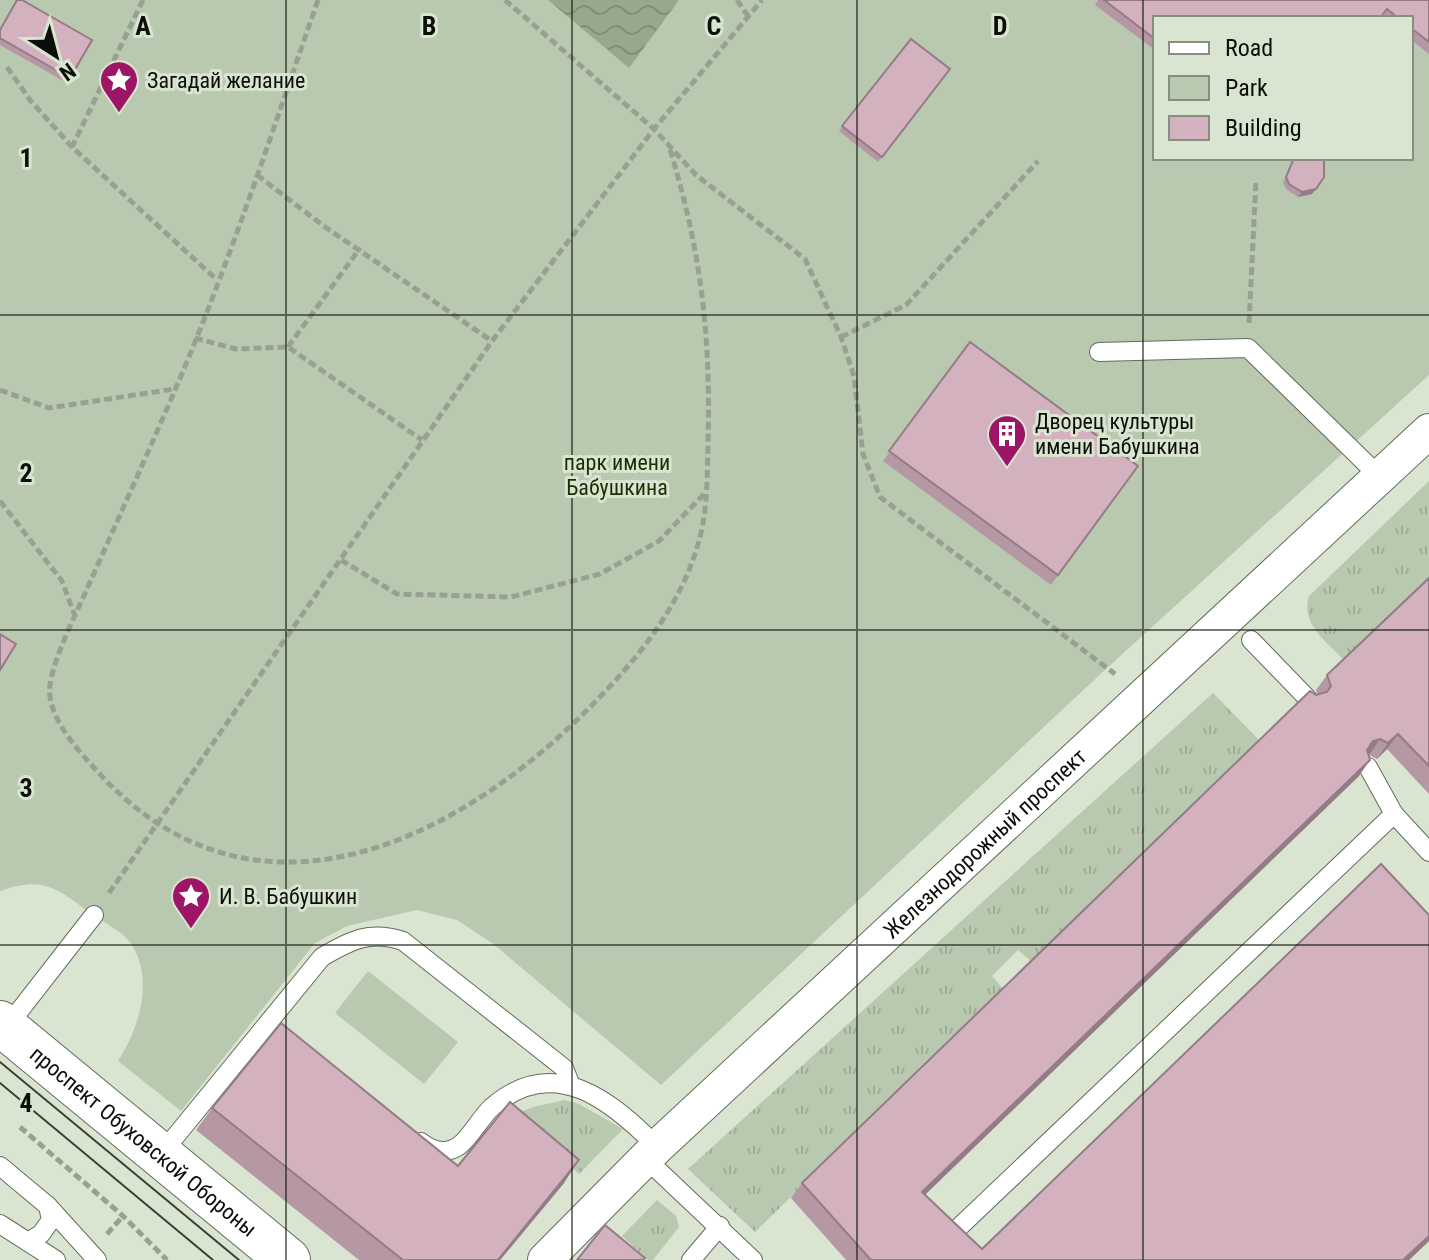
<svg xmlns="http://www.w3.org/2000/svg" width="1429" height="1260" font-family="'Roboto Condensed',sans-serif">
  <style>
    .grass { fill: url(#grass-tufts) }
    .park { fill: #b9c9af; fill-rule: evenodd }
    .water { fill: url(#water-waves) }
    .lines { fill: none; stroke-linecap: round; stroke-linejoin: round }
    .lane-casing { stroke: #626c5a; stroke-width: 20 }
    .street-casing { stroke: #626c5a; stroke-width: 36 }
    .secondary-casing { stroke: #626c5a; stroke-width: 46 }
    .path { stroke: #98a191; stroke-width: 5; stroke-dasharray: 8 4; stroke-linecap: butt }
    .lane { stroke: #fff; stroke-width: 18 }
    .street { stroke: #fff; stroke-width: 34 }
    .secondary { stroke: #fff; stroke-width: 44 }
    .tram { stroke: #3a4036; stroke-width: 2 }
    .wall { fill: #b598a4 }
    .shaded-wall { fill: #947c86 }
    .building { fill: #d3b1bf; stroke: #947c86; stroke-width: 2 }
    .grid { fill: none; stroke: #0b0f08; stroke-width: 2; stroke-opacity: 0.55 }
    .labels { text-anchor: middle; stroke-width: 6; stroke-linejoin: round; paint-order: stroke }
    .poi-label { font-size: 22px; fill: #0b0f08; stroke: #d9e5d1; text-anchor: start }
    .park-label { font-size: 22px; fill: #1a3003; stroke: #d9e5d1 }
    .street-label { font-size: 22px; fill: #0b0f08; stroke: #d9e5d1 }
    .grid-label { font-size: 26px; text-anchor: middle; font-weight: bold; fill: #0b0f08; stroke: #d9e5d1; stroke-width: 6; stroke-linejoin: round; paint-order: stroke }
  </style>
  <defs>
    <pattern id="grass-tufts" width="24" height="20" patternUnits="userSpaceOnUse" patternTransform="scale(2)"><rect width="24" height="20" fill="#b9c9af"/><path d="M3 7l-1-3M5 7V3M7 7l1-3M15 17l-1-3M17 17v-4M19 17l1-3" fill="none" stroke="#9eab95"/></pattern>
    <pattern id="water-waves" width="16" height="10" patternUnits="userSpaceOnUse" patternTransform="scale(2)"><rect width="16" height="10" fill="#97a88c"/><path d="M0 5q4-4 8 0t8 0" fill="none" stroke="#818f77"/></pattern>
  </defs>
  <rect width="100%" height="100%" fill="#d9e5d1"/>
  <g class="grass">
    <path d="M1429 481V580L1345 661C1327 642 1300 624 1309 596Z"/>
    <path d="M1213 693 1261 742 1033 963 1018 950 992 976 1004 990 755 1232 688 1169Z"/>
    <path d="M565 1100 579 1104 623 1129 579 1174 510 1116 533 1107Z"/>
    <path d="M657 1200 676 1216 679 1227 653 1260H648L622 1236Z"/>
  </g>
  <g class="park">
    <path d="M0 0H1429V375L1107 668 661 1085 492 943 457 920 417 910 347 926 315 943 181 1111 118 1061C139 1028 154 982 132 945 124 932 101 921 88 911 55 887 42 876 0 891ZM1155 18H1411V158H1155Z"/>
    <path d="M368 971 458 1042 424 1084 335 1013Z"/>
  </g>
  <path class="water" d="M548 0H679L629 68Z"/>
  <g class="lines">
    <g class="lane-casing">
      <g id="lane">
        <path d="M1099 352 1248 348 1380 477"/>
        <path d="M1251 640 1308 699"/>
        <path d="M1368 767 1394 814"/>
        <path d="M6 1028 94 915"/>
        <path d="M421 1142C432 1151 447 1155 460 1145 472 1135 480 1118 492 1107 554 1053 612 1101 657 1147"/>
        <path d="M161 1154 322 957C351 940 370 930 403 941L564 1068 571 1086"/>
        <path d="M645 1158 753 1260"/>
        <path d="M0 1166 48 1206 97 1260"/>
        <path d="M0 1224 56 1260"/>
        <path d="M954 1232 1394 814 1429 852"/>
        <path d="M28 1242 41 1234 51 1220 48 1206"/>
        <path d="M691 1260 720 1226"/>
      </g>
    </g>
    <g class="street-casing">
      <g id="street">
        <path id="s1" d="M545 1260 657 1147 1429 431"/>
      </g>
    </g>
    <g class="secondary-casing">
      <g id="secondary">
        <path id="s2" d="M0 1023 288 1260"/>
      </g>
    </g>
    <g class="path">
      <path d="M143 0 72 147 216 279"/>
      <path d="M318 0C272 132 228 268 172 397 144 462 115 526 86 591 75 616 54 657 50 685 46 716 77 749 97 771 247 937 444 850 580 717 629 669 679 612 698 544 708 512 707 476 708 444 711 335 701 250 669 146"/>
      <path d="M505 0 654 129 696 175 805 259 841 337 854 376 863 454 880 497 1115 674"/>
      <path d="M737 0 748 16"/>
      <path d="M7 67 30 100 72 147"/>
      <path d="M257 175 325 227 492 341"/>
      <path d="M1249 323 1256 180"/>
      <path d="M841 337 906 305 1038 161"/>
      <path d="M195 338 236 349 288 347 422 440"/>
      <path d="M288 347 360 248"/>
      <path d="M0 390 49 408 174 389"/>
      <path d="M0 501 62 581 75 616"/>
      <path d="M341 560 397 594 511 597 600 574 659 541 706 492"/>
      <path d="M109 893 492 341 654 129 762 0"/>
      <path d="M20 1127 123 1216 167 1260"/>
      <path d="M107 1234 123 1216"/>
    </g>
    <use href="#lane" class="lane"/>
    <use href="#street" class="street"/>
    <use href="#secondary" class="secondary"/>
    <g class="tram">
      <path d="M0 1062 239 1260"/>
      <path d="M0 1083 213 1260"/>
    </g>
  </g>
  <g class="wall">
    <path d="M1098 0H1429V54L1411 40V18H1383L1381 17 1155 18V50L1095 5Z"/>
    <path d="M0 29 70 78 67 83 0 45Z"/>
    <path d="M911 39 950 69 878 162 839 131Z"/>
    <path d="M1294 158 1312 194 1298 197 1286 189 1283 182Z"/>
    <path d="M970 342 1138 466 1051 585 883 461Z"/>
    <path d="M1429 578V794L1387 749 1377 759 1369 755 1359 776 925 1195 982 1249 1429 915V1241L1409 1260H846L791 1198 802 1183 1318 695 1316 690 1327 675Z"/>
    <path d="M212 1108 458 1166 564 1183 500 1260H359L196 1130Z"/>
  </g>
  <g class="shaded-wall">
    <path d="M1316 189 1312 194 1298 197 1302 192Z"/>
    <path d="M1398 734 1387 749 1377 759 1388 743Z"/>
    <path d="M1380 739 1369 755 1362 757 1373 741Z"/>
    <path d="M1370 760 1359 776 911 1208 922 1192Z"/>
    <path d="M579 1160 564 1183 500 1260H498Z"/>
    <path d="M1429 1236V1241L1409 1260H1403Z"/>
  </g>
  <g class="building">
    <path d="M17 0H22L92 40 70 78 0 38V30Z"/>
    <path d="M1104 0H1429V42L1411 28V18H1398L1387 9 1380 18H1155V39Z"/>
    <path d="M911 39 950 69 882 157 842 126Z"/>
    <path d="M1294 158H1324V177L1316 189 1302 192 1289 184 1286 177Z"/>
    <path d="M970 342 1138 466 1058 575 889 451Z"/>
    <path d="M1429 578V766L1398 734 1388 743 1380 739 1373 741 1367 750 1370 760 922 1192 982 1249 1381 864 1429 915V1236L1403 1260H871L802 1183 1310 691 1316 695 1327 692 1331 686 1327 675Z"/>
    <path d="M0 634 16 644 0 670Z"/>
    <path d="M281 1023 458 1166 510 1102 579 1160 498 1260H403L212 1108Z"/>
    <path d="M605 1225 645 1258 643 1260H577Z"/>
  </g>
  <path class="grid" d="M286 0V1260M572 0V1260M857 0V1260M1143 0V1260M0 315H1429M0 630H1429M0 945H1429"/>
  <defs>
    <g id="sight-pin" transform="scale(2)"><path d="M0 17L-7.5 6A9.5 9.5 0 1 1 7.5 6Z" fill="#9c1566" stroke="#d9e5d1"/><path d="M0-6L1.8-2.2L6-1.7L2.9 1.2L3.7 5.4L0 3.3L-3.7 5.4L-2.9 1.2L-6-1.7L-1.8-2.2Z" fill="#fff"/></g>
    <g id="building-pin" transform="scale(2)"><path d="M0 17L-7.5 6A9.5 9.5 0 1 1 7.5 6Z" fill="#9c1566" stroke="#d9e5d1"/><path d="M-4-6H4V6H1V3H-1V6H-4ZM-2.5-4.3h1.7v1.8h-1.7ZM.8-4.3h1.7v1.8H.8ZM-2.5-1h1.7V.8h-1.7ZM.8-1h1.7V.8H.8Z" fill="#fff"/></g>
  </defs>
  <g fill-rule="evenodd">
    <use href="#sight-pin" x="119" y="80"/>
    <use href="#building-pin" x="1007" y="434"/>
    <use href="#sight-pin" x="191" y="896"/>
  </g>
  <g class="labels">
    <g class="poi-label">
      <text x="147" y="88">Загадай желание</text>
      <text x="1035" y="429">Дворец культуры<tspan x="1035" dy="25">имени Бабушкина</tspan></text>
      <text x="219" y="904">И. В. Бабушкин</text>
    </g>
    <g class="park-label">
      <text x="617" y="470">парк имени<tspan x="617" dy="25">Бабушкина</tspan></text>
    </g>
    <g class="street-label">
      <text dy="8" stroke="none"><textPath href="#s1" startOffset="606">Железнодорожный проспект</textPath></text>
      <text dy="8" stroke="none"><textPath href="#s2" startOffset="186">проспект Обуховской Обороны</textPath></text>
    </g>
  </g>
  <g class="grid-label">
    <text x="143" y="35">A</text>
    <text x="429" y="35">B</text>
    <text x="714" y="35">C</text>
    <text x="1000" y="35">D</text>
    <text x="26" y="167">1</text>
    <text x="26" y="482">2</text>
    <text x="26" y="797">3</text>
    <text x="26" y="1112">4</text>
  </g>
  <rect x="1153" y="16" width="260" height="144" fill="#d9e5d1" stroke="#878f81" stroke-width="2"/>
  <rect x="1169" y="42" width="40" height="12" fill="#ffffff" stroke="#878f81" stroke-width="2"/>
  <text x="1225" y="56" font-size="24" fill="#0b0f08">Road</text>
  <rect x="1169" y="76" width="40" height="24" fill="#b9c9af" stroke="#878f81" stroke-width="2"/>
  <text x="1225" y="96" font-size="24" fill="#0b0f08">Park</text>
  <rect x="1169" y="116" width="40" height="24" fill="#d3b1bf" stroke="#878f81" stroke-width="2"/>
  <text x="1225" y="136" font-size="24" fill="#0b0f08">Building</text>
  <g transform="translate(56 56) rotate(144)" stroke="#d9e5d1" stroke-width="6" paint-order="stroke">
  <path d="M0-6L14 30L0 20L-14 30Z" fill="#0b0f08"/>
  <text y="-12" font-size="22" font-weight="bold" text-anchor="middle" fill="#0b0f08">N</text>
  </g>
</svg>
